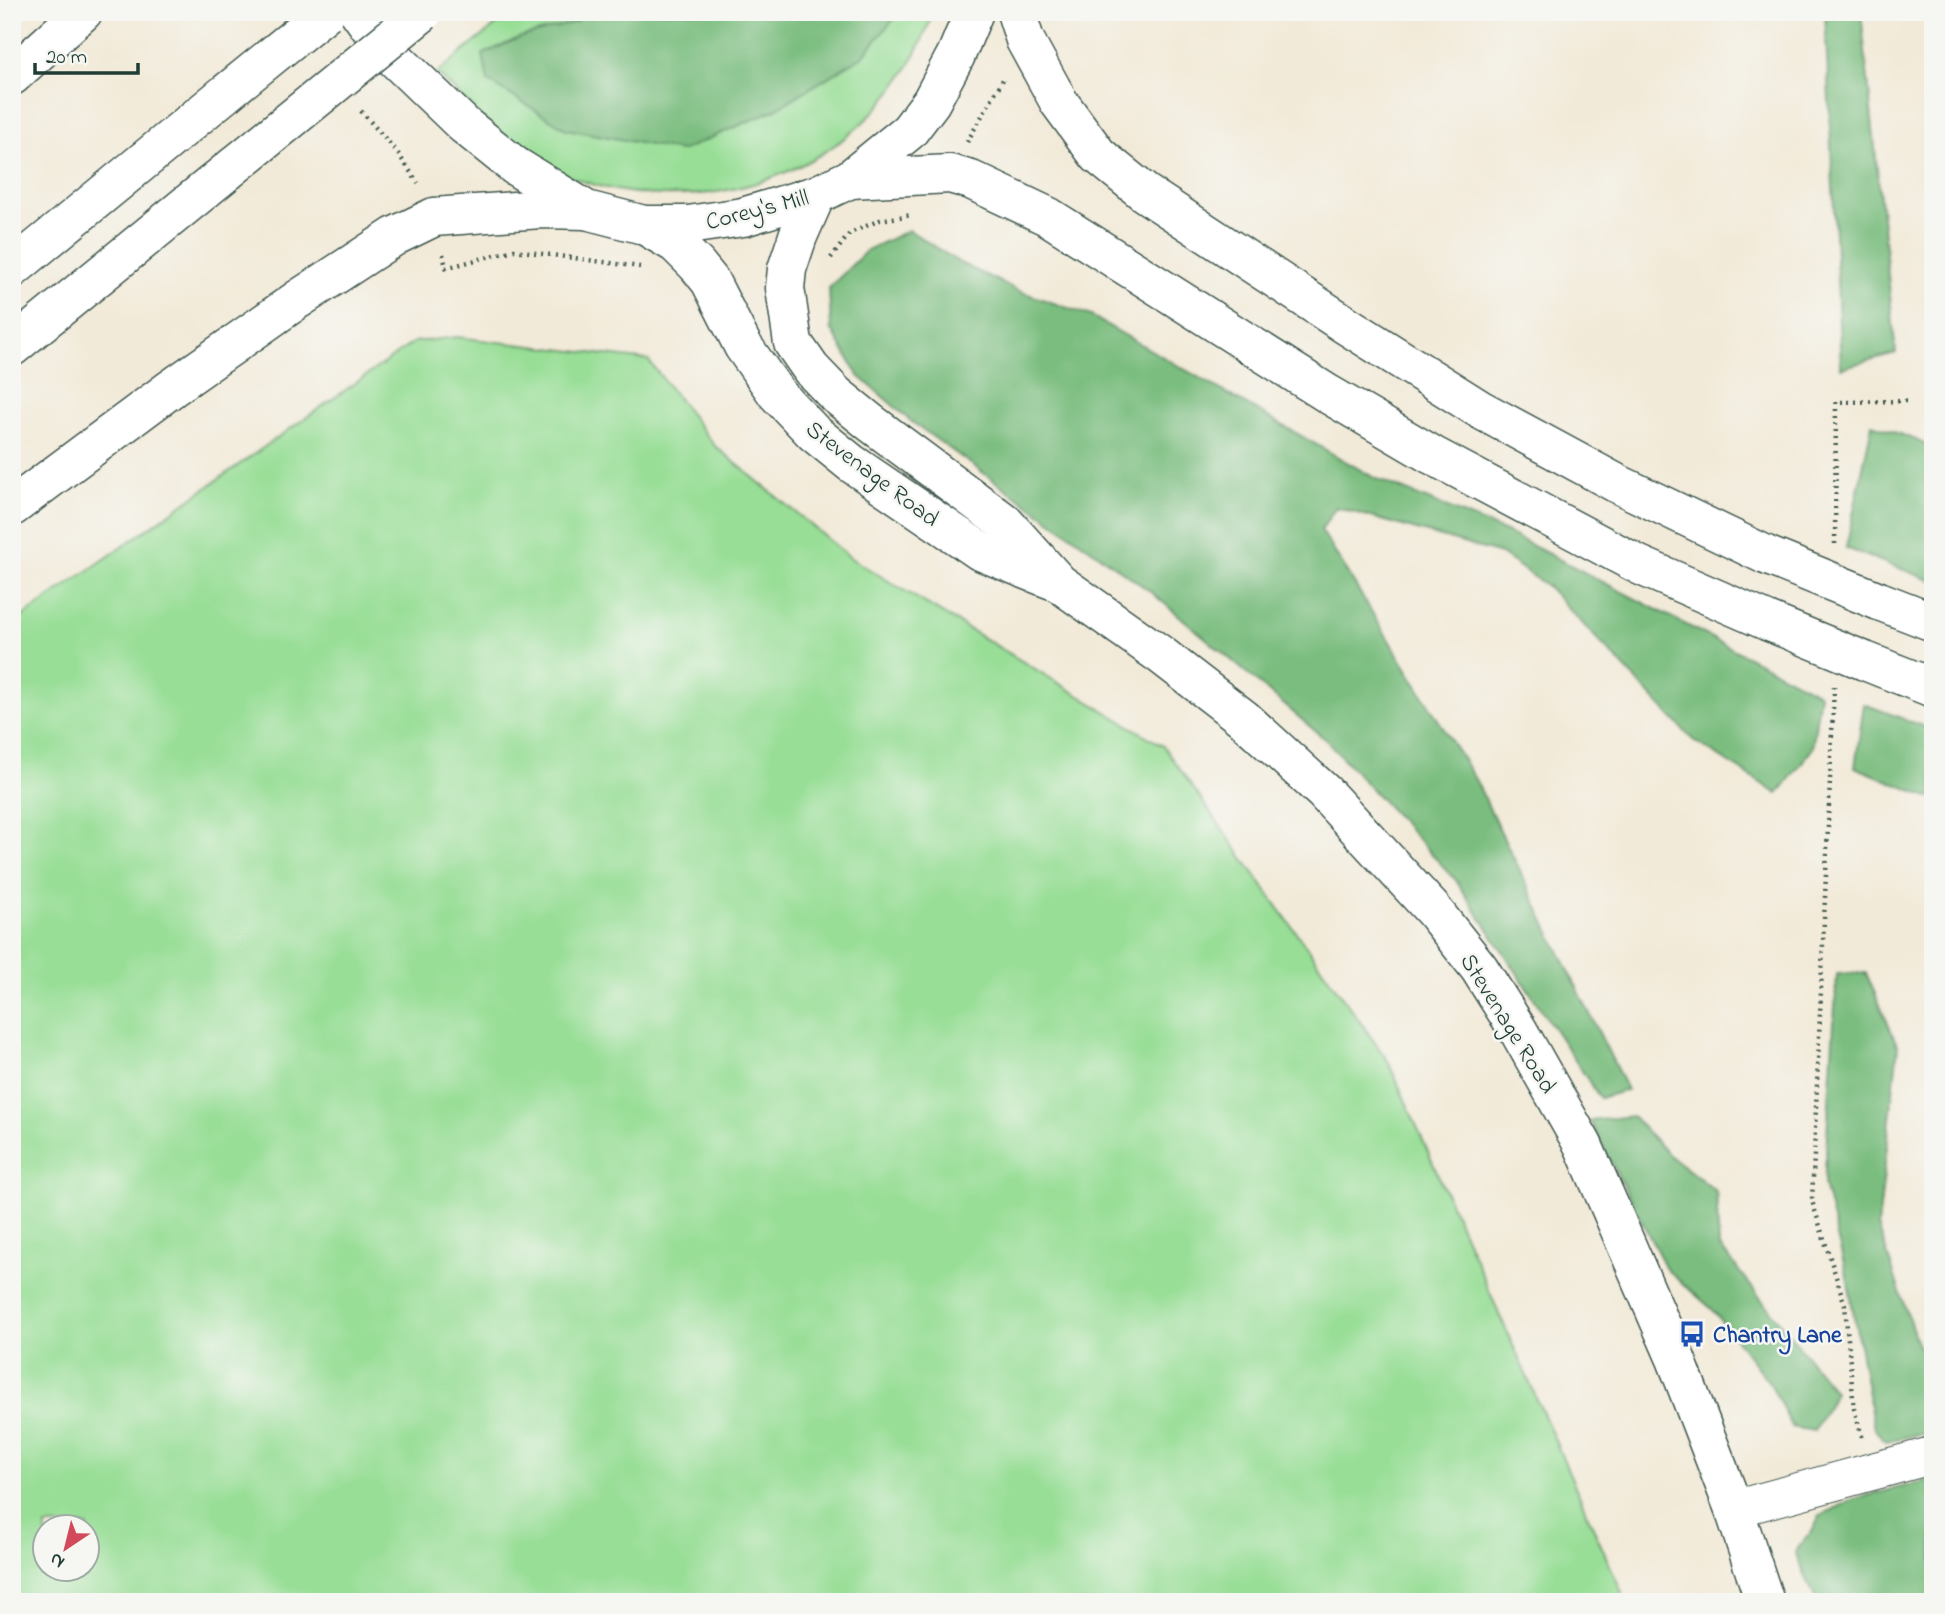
<svg xmlns="http://www.w3.org/2000/svg" width="1945" height="1614" font-family="'Indie Flower',sans-serif">
  <style>
    .green { fill: #98de96; stroke: #5c8e65; stroke-width: 2; fill-rule: evenodd }
    .forest { fill: #7abd7f; stroke: #4c7d5a; stroke-width: 2 }
    .lines { fill: none; stroke-linecap: round; stroke-linejoin: round }
    .minor-casing { stroke: #3f574d; stroke-width: 39 }
    .tertiary-casing { stroke: #3f574d; stroke-width: 41 }
    .primary-casing { stroke: #3f574d; stroke-width: 41 }
    .motorway-casing { stroke: #3f574d; stroke-width: 41 }
    .path { stroke: #3f574d; stroke-width: 4.5; stroke-dasharray: 2 5; stroke-linecap: butt }
    .minor { stroke: #fff; stroke-width: 37 }
    .tertiary { stroke: #fff; stroke-width: 38 }
    .primary { stroke: #fff; stroke-width: 38 }
    .motorway { stroke: #fff; stroke-width: 38 }
    .primary-bridge-casing { stroke: #3f574d; stroke-width: 41; stroke-linecap: butt }
    .motorway-bridge-casing { stroke: #3f574d; stroke-width: 41; stroke-linecap: butt }
    .primary-bridge { stroke: #fff; stroke-width: 38 }
    .motorway-bridge { stroke: #fff; stroke-width: 38 }
    .labels { text-anchor: middle; stroke-width: 5; stroke-linejoin: round; paint-order: stroke }
    .street-label { font-size: 24px; fill: #1f3d34; stroke: #f6f6f2 }
    .transit-label { font-size: 24px; font-weight: bold; fill: #164399; stroke: #f6f6f2; text-anchor: start }
  </style>
  <rect width="100%" height="100%" fill="#f6f6f2"/>
  <filter id="ink" filterUnits="userSpaceOnUse"><feTurbulence type="fractalNoise" baseFrequency=".0143" numOctaves="2"/><feDisplacementMap in="SourceGraphic" scale="14" xChannelSelector="R" yChannelSelector="G"/><feConvolveMatrix kernelMatrix="1 2 1 2 8 2 1 2 1" color-interpolation-filters="sRGB"/></filter>
  <filter id="wash" filterUnits="userSpaceOnUse"><feTurbulence type="fractalNoise" baseFrequency=".00686" numOctaves="4" result="noise"/><feDisplacementMap in="SourceGraphic" scale="28" xChannelSelector="R" yChannelSelector="G"/><feGaussianBlur stdDeviation="1.57" result="paint"/><feColorMatrix in="noise" values="0 0 0 0 0 0 0 0 0 0 0 0 0 0 0 0 0 1.4 0 .05"/><feComposite in="paint" operator="in"/></filter>
  <g filter="url(#wash)">
    <rect width="100%" height="100%" fill="#f2ead8"/>
    <g class="green">
      <path d="M512 12H933C881 174 692 238 545 166 503 145 471 106 437 73Z"/>
      <path d="M457 337 648 360 715 446 852 559 1163 746 1388 1061 1626 1602H12V624L414 342ZM46 1526H88V1568H46Z"/>
    </g>
    <g class="forest">
      <path d="M588 12H896L893 20 863 56 774 110 681 151 566 129 488 81 483 54 521 37 576 22Z"/>
      <path d="M1825 12H1861L1896 353 1841 368Z"/>
      <path d="M909 230 960 263 1019 291 1091 316 1375 478 1508 533 1820 694 1812 749 1778 794 1693 740 1547 586 1501 554 1336 507 1321 530 1476 781 1627 1090 1600 1098 1455 879 1327 741 1151 592 912 422 858 375 831 329 829 288 867 250Z"/>
      <path d="M1872 424 1933 446V581L1846 548Z"/>
      <path d="M1864 704 1933 730V799L1855 767Z"/>
      <path d="M1866 973 1898 1047 1878 1226 1918 1346 1933 1360V1432L1886 1441 1874 1429 1847 1276 1824 1185 1837 974Z"/>
      <path d="M1632 1116 1669 1155 1716 1191 1719 1246 1835 1392 1814 1431 1792 1427 1771 1385 1712 1309 1667 1270 1590 1121Z"/>
      <path d="M1933 1479V1602H1817L1795 1552 1813 1530 1820 1516 1854 1499Z"/>
    </g>
  </g>
  <g filter="url(#ink)">
    <g class="lines">
      <g class="minor-casing">
        <path id="minor" d="M1734 1509 1933 1455"/>
      </g>
      <g class="tertiary-casing">
        <g id="tertiary">
          <path d="M816 195 798 236 787 269 785 288 793 343 811 369 835 394 871 423 1004 522 1059 583 1161 655 1244 719 1324 792 1433 910 1479 968 1518 1030 1583 1145 1676 1359 1734 1509 1765 1602"/>
          <path d="M644 225 676 244 697 265 710 281 743 346 777 394 814 433 851 463 980 551 1052 580"/>
        </g>
      </g>
      <g class="primary-casing">
        <g id="primary">
          <path d="M359 12 387 51 464 125 515 166 586 210 644 225H688L743 217 816 195 850 179 909 131 931 102 956 55 974 12"/>
          <path d="M1016 12 1025 40 1059 102 1098 155 1145 193 1346 325 1481 410 1616 483 1766 555"/>
          <path d="M850 179 950 174 971 180 1049 217 1328 394 1432 455 1639 565 1767 621"/>
          <path d="M1879 601 1933 622"/>
          <path d="M1865 661 1933 688"/>
        </g>
      </g>
      <g class="motorway-casing">
        <g id="motorway">
          <path d="M12 76 83 12"/>
          <path d="M12 269 225 94"/>
          <path d="M12 347 261 144"/>
          <path d="M12 507 172 388 297 300 395 236 434 217 541 209 586 210"/>
        </g>
      </g>
      <g class="path">
        <path d="M361 111 397 152 418 183"/>
        <path d="M967 142 1005 76"/>
        <path d="M443 254 446 268 514 250 640 267"/>
        <path d="M831 258 850 233 880 220 912 215"/>
        <path d="M1835 544 1836 402 1906 401"/>
        <path d="M1834 686 1812 1201 1845 1305 1854 1409 1863 1440"/>
      </g>
      <use href="#minor" class="minor"/>
      <use href="#tertiary" class="tertiary"/>
      <use href="#primary" class="primary"/>
      <use href="#motorway" class="motorway"/>
      <g class="primary-bridge-casing">
        <g id="primary-bridge">
          <path d="M1766 555 1879 601"/>
          <path d="M1767 621 1865 661"/>
        </g>
      </g>
      <g class="motorway-bridge-casing">
        <g id="motorway-bridge">
          <path d="M225 94 326 12"/>
          <path d="M261 144 423 12"/>
        </g>
      </g>
      <use href="#primary-bridge" class="primary-bridge"/>
      <use href="#motorway-bridge" class="motorway-bridge"/>
    </g>
  </g>
  <defs>
    <g id="bus-bare" transform="scale(2.1)"><path d="M-5-6H5V4H4V6H2V4H-2V6H-4V4H-5ZM-3.5-4V0h7V-4ZM-3.5 1.2v1.5H-2V1.2ZM2 1.2v1.5H3.5V1.2Z" fill="#1a4fb4" stroke="#f6f6f2" stroke-width="2.5" paint-order="stroke"/></g>
  </defs>
  <g fill-rule="evenodd">
    <use href="#bus-bare" x="1692" y="1334"/>
  </g>
  <g class="labels">
    <g class="street-label">
      <text transform="translate(757 209) rotate(-14)" y="8">Corey's Mill</text>
      <text transform="translate(873 473) rotate(37)" y="8">Stevenage Road</text>
      <text transform="translate(1509 1023) rotate(58)" y="8">Stevenage Road</text>
    </g>
    <g class="transit-label">
      <text x="1713" y="1342">Chantry Lane</text>
    </g>
  </g>
  <rect width="1945" height="1614" fill="none" stroke="#f6f6f2" stroke-width="42"/>
  <g transform="translate(66 1548) rotate(215)"><circle r="33" fill="#f6f6f2" stroke="#a0aca6" stroke-width="2"/>
  <path d="M0-5L12 26L0 18L-12 26Z" fill="#d1495b"/>
  <text y="-10" font-size="19" font-weight="bold" text-anchor="middle" fill="#1f3d34">N</text>
  </g>
  <path d="M35 63v10h103v-10" fill="none" stroke="#1f3d34" stroke-width="3.5"/>
  <text x="46" y="63" font-size="21" fill="#1f3d34" stroke="#f6f6f2" stroke-width="5" paint-order="stroke">20 m</text>
</svg>
